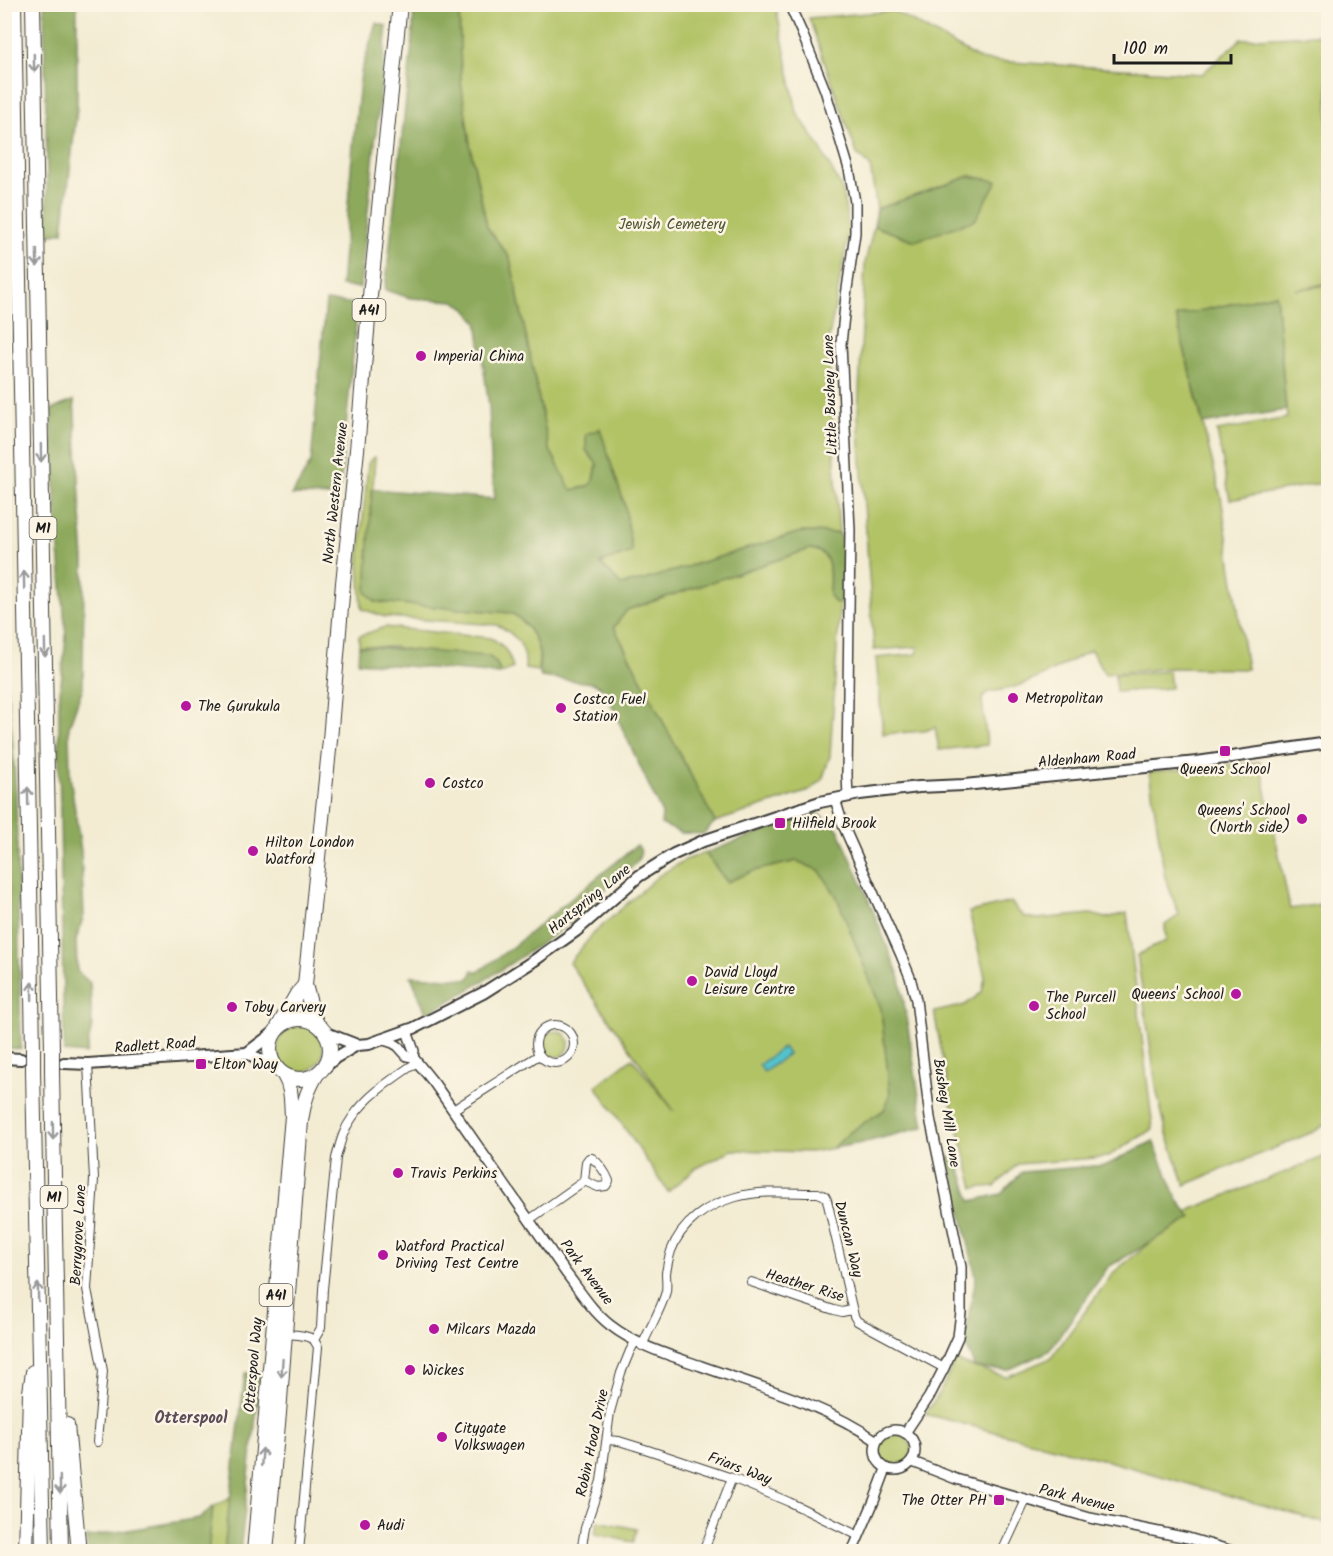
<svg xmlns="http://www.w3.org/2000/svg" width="1333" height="1556" font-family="Kalam,sans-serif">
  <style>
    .green { fill: #b2c366; stroke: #677041; stroke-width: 1.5 }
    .forest { fill: #8da95b; stroke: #54623c; stroke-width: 1.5 }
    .water { fill: #55c3cc; stroke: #387074; stroke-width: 1.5 }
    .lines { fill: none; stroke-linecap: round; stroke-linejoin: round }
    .minor-casing { stroke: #3c3b37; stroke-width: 10 }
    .tertiary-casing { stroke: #3c3b37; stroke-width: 12 }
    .secondary-casing { stroke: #3c3b37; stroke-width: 14 }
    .trunk-casing { stroke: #3c3b37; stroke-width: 16 }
    .motorway-casing { stroke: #3c3b37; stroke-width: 16 }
    .minor { stroke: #fff; stroke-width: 8 }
    .tertiary { stroke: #fff; stroke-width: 9 }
    .secondary { stroke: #fff; stroke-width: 10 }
    .trunk { stroke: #fff; stroke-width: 14 }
    .motorway { stroke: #fff; stroke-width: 14 }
    .motorway-bridge-casing { stroke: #3c3b37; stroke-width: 16; stroke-linecap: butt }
    .motorway-bridge { stroke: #fff; stroke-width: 14 }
    .oneway { stroke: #999 }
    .poi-dot { fill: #b5179e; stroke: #fcf5e5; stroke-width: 2 }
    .labels { text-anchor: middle; stroke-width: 5; stroke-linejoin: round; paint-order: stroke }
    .shield { fill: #fcf5e5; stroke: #5f5d58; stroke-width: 1.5 }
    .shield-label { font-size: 14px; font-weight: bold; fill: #1c1c1c }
    .park-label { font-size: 15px; fill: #505636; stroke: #fcf5e5 }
    .poi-label { font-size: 15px; fill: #1c1c1c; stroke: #fcf5e5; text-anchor: start }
    .street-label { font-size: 15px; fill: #1c1c1c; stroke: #fcf5e5 }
    .neighbourhood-label { font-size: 16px; font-weight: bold; fill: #5c4c59; stroke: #fcf5e5 }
  </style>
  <rect width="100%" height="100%" fill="#fcf5e5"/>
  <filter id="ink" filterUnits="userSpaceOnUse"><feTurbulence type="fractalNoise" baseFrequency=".0167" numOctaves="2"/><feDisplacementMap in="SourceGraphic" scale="12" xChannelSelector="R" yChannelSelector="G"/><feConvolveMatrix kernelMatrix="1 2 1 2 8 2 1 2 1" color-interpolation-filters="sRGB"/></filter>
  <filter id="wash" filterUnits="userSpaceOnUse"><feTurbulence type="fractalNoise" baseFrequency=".008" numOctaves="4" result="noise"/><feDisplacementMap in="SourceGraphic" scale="24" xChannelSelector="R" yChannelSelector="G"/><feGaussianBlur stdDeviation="1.35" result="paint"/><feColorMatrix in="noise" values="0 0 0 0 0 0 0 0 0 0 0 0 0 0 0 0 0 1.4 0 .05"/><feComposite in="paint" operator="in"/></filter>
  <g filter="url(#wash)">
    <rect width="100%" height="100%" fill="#f3ecd3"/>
    <g class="green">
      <path d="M459 5H774L777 12 797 113 819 146 842 189 849 230 828 344 839 533 801 532 644 580 621 585 600 562V429L586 450 597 464C593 486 594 486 571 490L549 448 510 258 487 227 471 151 461 82Z"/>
      <path d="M894 11 981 60 1202 74 1241 39 1328 34V283L1295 290 1328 285V482L1230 500 1217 431 1287 418 1276 294 1176 316 1221 497 1247 669 1168 668 1105 674 1091 650C1058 667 1026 689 988 692L982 699 987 745 939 750 935 727 925 731 883 734 876 658 917 654 918 647 874 650 858 415 865 263 874 226 915 241 970 176 877 209 870 166 857 154 809 18Z"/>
      <path d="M375 457 366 592 376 602 512 613C525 621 539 640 539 656 539 661 538 666 538 671L525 669C527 647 516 634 497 625L385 617 362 609 359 563 368 464 371 459Z"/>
      <path d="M810 549C835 551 829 577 829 596L836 603H840L830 756 822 780 809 791 715 822 614 627 627 610Z"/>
      <path d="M385 627 491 638C504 645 509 653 513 668L500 674 499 667 394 647 359 646V636Z"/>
      <path d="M1169 671 1171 688 1116 692 1115 675Z"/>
      <path d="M1260 762 1290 909 1328 903V1123L1313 1132 1185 1185 1167 1134 1157 1093 1137 955 1166 941 1165 925 1179 915 1165 877 1149 772Z"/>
      <path d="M705 853 727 882 753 871 797 861 820 871 836 895 881 1009 890 1095 884 1110 850 1132 833 1148 812 1152 732 1150 695 1169 668 1192 596 1086 632 1058 674 1111 569 963 593 934 658 876 685 860Z"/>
      <path d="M1011 902 1017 910 1025 917 1037 919 1091 914 1106 918 1127 913 1153 1129 1107 1157 1018 1164 995 1186 974 1188 951 1102 934 1012 965 1005 982 992 985 977 969 912Z"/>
      <circle cx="300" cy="1049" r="23"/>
      <circle cx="556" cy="1044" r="13"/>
      <path d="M1328 1155V1524L1105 1460 925 1414 939 1394 955 1361 1006 1377 1051 1358 1114 1272 1192 1209Z"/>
      <circle cx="896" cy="1450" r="16"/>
      <path d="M230 1498 224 1551 208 1552 213 1507Z"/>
      <path d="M598 1521 637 1529 633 1542 595 1534Z"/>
    </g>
    <g class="forest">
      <path d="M44 5H77V108L63 232 48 235Z"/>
      <path d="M414 5H459L461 82 471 151 487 227 510 258 549 448 571 490C594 487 594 485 597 464L586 450V434L600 429 625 506 632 552 600 563 621 585 644 580 801 532 839 533 844 539V596L840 603H836L829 595C829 577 835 551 810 549L627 610 614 627 715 822 703 834 681 833 661 824 662 814 604 689 593 683 541 677C537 668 541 662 539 653 536 637 526 621 511 613L376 602 366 592 372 489 495 499 491 460 489 406 477 322 463 306 454 301 410 298 385 290 412 45Z"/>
      <path d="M376 23 387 26 360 288 341 286 353 145 361 73Z"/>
      <path d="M5 103 9 322 8 413 5 414Z"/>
      <path d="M970 176 997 181 975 220 915 241 874 226 877 209Z"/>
      <path d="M1276 294 1286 410 1203 424 1176 316Z"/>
      <path d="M326 301 358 304 340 487 333 496 292 495 311 462Z"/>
      <path d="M74 400 84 561 83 687 69 727 70 776 81 851 84 915 76 940 77 971 90 983 92 1026 86 1054 64 1052 59 757V702L66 637 56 513 51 410Z"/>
      <path d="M8 420 11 512 4 510V421Z"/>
      <path d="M359 646 488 656C496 661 499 665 500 674L358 662Z"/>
      <path d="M5 675 12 734 16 794 21 1049 5 1048 7 980 4 908Z"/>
      <path d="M813 813 823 817 838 829 865 891 900 978 924 1127 862 1143 833 1148 850 1132 884 1110 890 1095 881 1009 836 895 820 871 797 861 753 871 727 882 705 853Z"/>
      <path d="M637 845C652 857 616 880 607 888 600 894 596 902 589 908 561 931 532 950 502 969 477 985 453 1001 426 1013L411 976 469 979 473 970 478 972 511 948Z"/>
      <path d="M1153 1141 1178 1200 1192 1218 1108 1267 1049 1351 1008 1370 975 1368 964 1341 976 1277 948 1156 958 1161 971 1201 1001 1194 1022 1172 1107 1165Z"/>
      <path d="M245 1373 261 1374 240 1551H224Z"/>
      <path d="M213 1507 208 1551H88L86 1537 199 1518Z"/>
    </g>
    <path class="water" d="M783 1047 788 1054 764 1072 759 1065Z"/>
  </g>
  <g filter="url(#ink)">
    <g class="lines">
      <g class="minor-casing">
        <g id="minor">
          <circle cx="555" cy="1044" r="19"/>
          <path d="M88 1064 94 1179 87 1289 103 1371 97 1442"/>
          <path d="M453 1110 539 1055"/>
          <path d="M589 1158H592C599 1163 606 1173 609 1181L606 1186 598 1187 584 1181 586 1162Z"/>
          <path d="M529 1220 584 1181"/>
          <path d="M751 1282 834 1310 842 1312 852 1310"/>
          <path d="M285 1334C294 1335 306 1334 314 1340"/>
          <path d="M642 1346C648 1331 663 1306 666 1291 667 1285 666 1279 666 1273 667 1266 669 1257 671 1251 681 1223 708 1204 736 1197 762 1190 791 1193 818 1193L825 1196 827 1200 854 1316 857 1321 944 1368"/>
          <path d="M607 1440 619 1441 648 1450 732 1478 789 1502 859 1536"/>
          <path d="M1004 1548 1012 1552"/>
          <path d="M299 1552 318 1347 314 1340 321 1328 323 1289 336 1158C340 1144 343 1130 352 1118 368 1094 394 1078 417 1062"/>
          <path d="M581 1552 585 1528 601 1481 610 1412 621 1373 630 1351 635 1342"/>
          <path d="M703 1552 732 1478"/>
          <path d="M1002 1552 1026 1500"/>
        </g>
      </g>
      <g class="tertiary-casing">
        <g id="tertiary">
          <path d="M789 4 802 33 825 90 849 169 855 202V233L846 296 841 344 850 530 847 776 848 796"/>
          <path d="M835 799 843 825 901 955 910 977 916 1000 930 1118 961 1267V1312L958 1337 944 1368 929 1397 905 1433"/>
          <path d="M407 1031 414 1051 413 1057"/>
          <path d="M381 1039 393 1043 398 1046 407 1056 413 1057 434 1083 566 1273C580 1291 592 1311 610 1325 637 1346 669 1355 701 1366 760 1387 824 1404 877 1441"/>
          <circle cx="895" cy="1450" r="20"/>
          <path d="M913 1462 956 1479 1090 1518 1188 1538 1236 1552"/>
          <path d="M852 1552 874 1501 886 1469"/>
        </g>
      </g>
      <g class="secondary-casing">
        <g id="secondary">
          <path d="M326 1033 357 1045"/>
          <path d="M247 1053 277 1068"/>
          <path d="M4 1058 21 1059"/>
          <path d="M64 1063 88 1064 247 1053 276 1031"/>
          <path d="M324 1068 335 1058 357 1045 369 1044 414 1028 483 993 532 962 576 931 639 876 674 854 703 841 820 802 860 794 919 787 964 785 1197 762 1328 743"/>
        </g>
      </g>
      <g class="trunk-casing">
        <g id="trunk">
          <circle cx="300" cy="1049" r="30"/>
          <path d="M317 1024 313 1014 305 985 330 740 343 583 357 450 370 296 400 4"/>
          <path d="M278 1027 297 994 305 985"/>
          <path d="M254 1552 292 1116C291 1101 292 1088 284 1075"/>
          <path d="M266 1552 279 1413 301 1121C304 1102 307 1091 317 1074"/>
        </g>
      </g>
      <g class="motorway-casing">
        <g id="motorway">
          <path d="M14 4 33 1050"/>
          <path d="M33 4 52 1051"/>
          <path d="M33 1071 43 1552"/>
          <path d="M52 1072 61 1552"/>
          <path d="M67 1425 79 1552"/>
          <path d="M26 1552 30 1392 33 1372"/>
        </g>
      </g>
      <use href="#minor" class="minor"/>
      <use href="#tertiary" class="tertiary"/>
      <use href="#secondary" class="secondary"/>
      <use href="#trunk" class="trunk"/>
      <use href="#motorway" class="motorway"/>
      <g class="motorway-bridge-casing">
        <g id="motorway-bridge">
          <path d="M33 1050V1071"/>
          <path d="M52 1051V1072"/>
        </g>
      </g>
      <use href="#motorway-bridge" class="motorway-bridge"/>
    </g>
    <defs><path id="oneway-shaft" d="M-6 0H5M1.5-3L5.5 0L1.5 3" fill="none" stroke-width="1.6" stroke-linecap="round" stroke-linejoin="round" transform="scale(1.5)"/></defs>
    <g class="oneway">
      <use href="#oneway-shaft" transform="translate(34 63) rotate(89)"/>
      <use href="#oneway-shaft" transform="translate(37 258) rotate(89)"/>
      <use href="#oneway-shaft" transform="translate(41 453) rotate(89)"/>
      <use href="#oneway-shaft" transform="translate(24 580) rotate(-91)"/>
      <use href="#oneway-shaft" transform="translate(45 648) rotate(89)"/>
      <use href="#oneway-shaft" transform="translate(28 796) rotate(-91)"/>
      <use href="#oneway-shaft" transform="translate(32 991) rotate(-91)"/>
      <use href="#oneway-shaft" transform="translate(53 1131) rotate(89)"/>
      <use href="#oneway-shaft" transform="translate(38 1292) rotate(-91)"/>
      <use href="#oneway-shaft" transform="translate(282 1368) rotate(94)"/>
      <use href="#oneway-shaft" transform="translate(262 1457) rotate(-85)"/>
      <use href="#oneway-shaft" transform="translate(60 1485) rotate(89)"/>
    </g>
  </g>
  <g class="poi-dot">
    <circle cx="421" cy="356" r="6"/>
    <circle cx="1013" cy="698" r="6"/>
    <circle cx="186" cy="706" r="6"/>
    <circle cx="561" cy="708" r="6"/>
    <rect x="1219" y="745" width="12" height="12" rx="3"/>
    <circle cx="430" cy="783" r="6"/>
    <circle cx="1302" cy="819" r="6"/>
    <rect x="774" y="817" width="12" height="12" rx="3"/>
    <circle cx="253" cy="851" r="6"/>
    <circle cx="692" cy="981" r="6"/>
    <circle cx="1236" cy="994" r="6"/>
    <circle cx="1034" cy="1006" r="6"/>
    <circle cx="232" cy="1007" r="6"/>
    <rect x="195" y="1058" width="12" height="12" rx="3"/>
    <circle cx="398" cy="1173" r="6"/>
    <circle cx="383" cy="1255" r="6"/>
    <circle cx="434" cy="1329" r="6"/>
    <circle cx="410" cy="1370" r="6"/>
    <circle cx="442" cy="1437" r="6"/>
    <rect x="993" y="1494" width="12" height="12" rx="3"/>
    <circle cx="365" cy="1525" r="6"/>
  </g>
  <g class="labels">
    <g class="shield">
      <rect x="352.5" y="299" width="33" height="22" rx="4.5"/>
      <rect x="29.5" y="517" width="27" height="22" rx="4.5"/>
      <rect x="40.5" y="1186" width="27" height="22" rx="4.5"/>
      <rect x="259.5" y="1284" width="33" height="22" rx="4.5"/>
    </g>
    <g class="shield-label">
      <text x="369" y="315">A41</text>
      <text x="43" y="533">M1</text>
      <text x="54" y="1202">M1</text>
      <text x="276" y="1300">A41</text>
    </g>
    <g class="park-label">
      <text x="672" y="229">Jewish Cemetery</text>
    </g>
    <g class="poi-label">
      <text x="433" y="361">Imperial China</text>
      <text x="1025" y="703">Metropolitan</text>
      <text x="573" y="704">Costco Fuel<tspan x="573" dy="17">Station</tspan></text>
      <text x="198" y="711">The Gurukula</text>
      <text x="1225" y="774" text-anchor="middle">Queens School</text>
      <text x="442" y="788">Costco</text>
      <text x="1290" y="815" text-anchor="end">Queens' School<tspan x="1290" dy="17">(North side)</tspan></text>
      <text x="792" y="828">Hilfield Brook</text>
      <text x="265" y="847">Hilton London<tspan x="265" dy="17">Watford</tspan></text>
      <text x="704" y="977">David Lloyd<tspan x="704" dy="17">Leisure Centre</tspan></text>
      <text x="1224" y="999" text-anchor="end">Queens' School</text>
      <text x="1046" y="1002">The Purcell<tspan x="1046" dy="17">School</tspan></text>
      <text x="244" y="1012">Toby Carvery</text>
      <text x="213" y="1069">Elton Way</text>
      <text x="410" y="1178">Travis Perkins</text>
      <text x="395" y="1251">Watford Practical<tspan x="395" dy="17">Driving Test Centre</tspan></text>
      <text x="446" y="1334">Milcars Mazda</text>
      <text x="422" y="1375">Wickes</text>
      <text x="454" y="1433">Citygate<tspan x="454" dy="17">Volkswagen</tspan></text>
      <text x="987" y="1505" text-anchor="end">The Otter PH</text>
      <text x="377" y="1530">Audi</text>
    </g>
    <g class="street-label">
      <text transform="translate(830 395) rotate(-92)" y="5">Little Bushey Lane</text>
      <text transform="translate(335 493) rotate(-84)" y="5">North Western Avenue</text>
      <text transform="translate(1087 758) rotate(-5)" y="5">Aldenham Road</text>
      <text transform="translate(589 899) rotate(-39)" y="5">Hartspring Lane</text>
      <text transform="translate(155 1045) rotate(-4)" y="5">Radlett Road</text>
      <text transform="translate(947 1113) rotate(81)" y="5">Bushey Mill Lane</text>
      <text transform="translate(78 1235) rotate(-87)" y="5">Berrygrove Lane</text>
      <text transform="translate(849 1239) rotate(76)" y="5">Duncan Way</text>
      <text transform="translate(587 1272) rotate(53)" y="5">Park Avenue</text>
      <text transform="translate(805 1285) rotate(17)" y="5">Heather Rise</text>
      <text transform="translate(253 1365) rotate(-85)" y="5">Otterspool Way</text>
      <text transform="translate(592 1443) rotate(-78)" y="5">Robin Hood Drive</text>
      <text transform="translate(740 1468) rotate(21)" y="5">Friars Way</text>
      <text transform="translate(1077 1498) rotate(14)" y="5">Park Avenue</text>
    </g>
    <g class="neighbourhood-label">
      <text x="191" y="1423">Otterspool</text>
    </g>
  </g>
  <rect width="1333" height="1556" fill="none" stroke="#fcf5e5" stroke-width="24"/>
  <path d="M1114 54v9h117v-9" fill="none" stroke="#1c1c1c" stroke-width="3"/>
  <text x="1123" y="54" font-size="18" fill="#1c1c1c" stroke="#fcf5e5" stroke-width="4.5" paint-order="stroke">100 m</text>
</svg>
